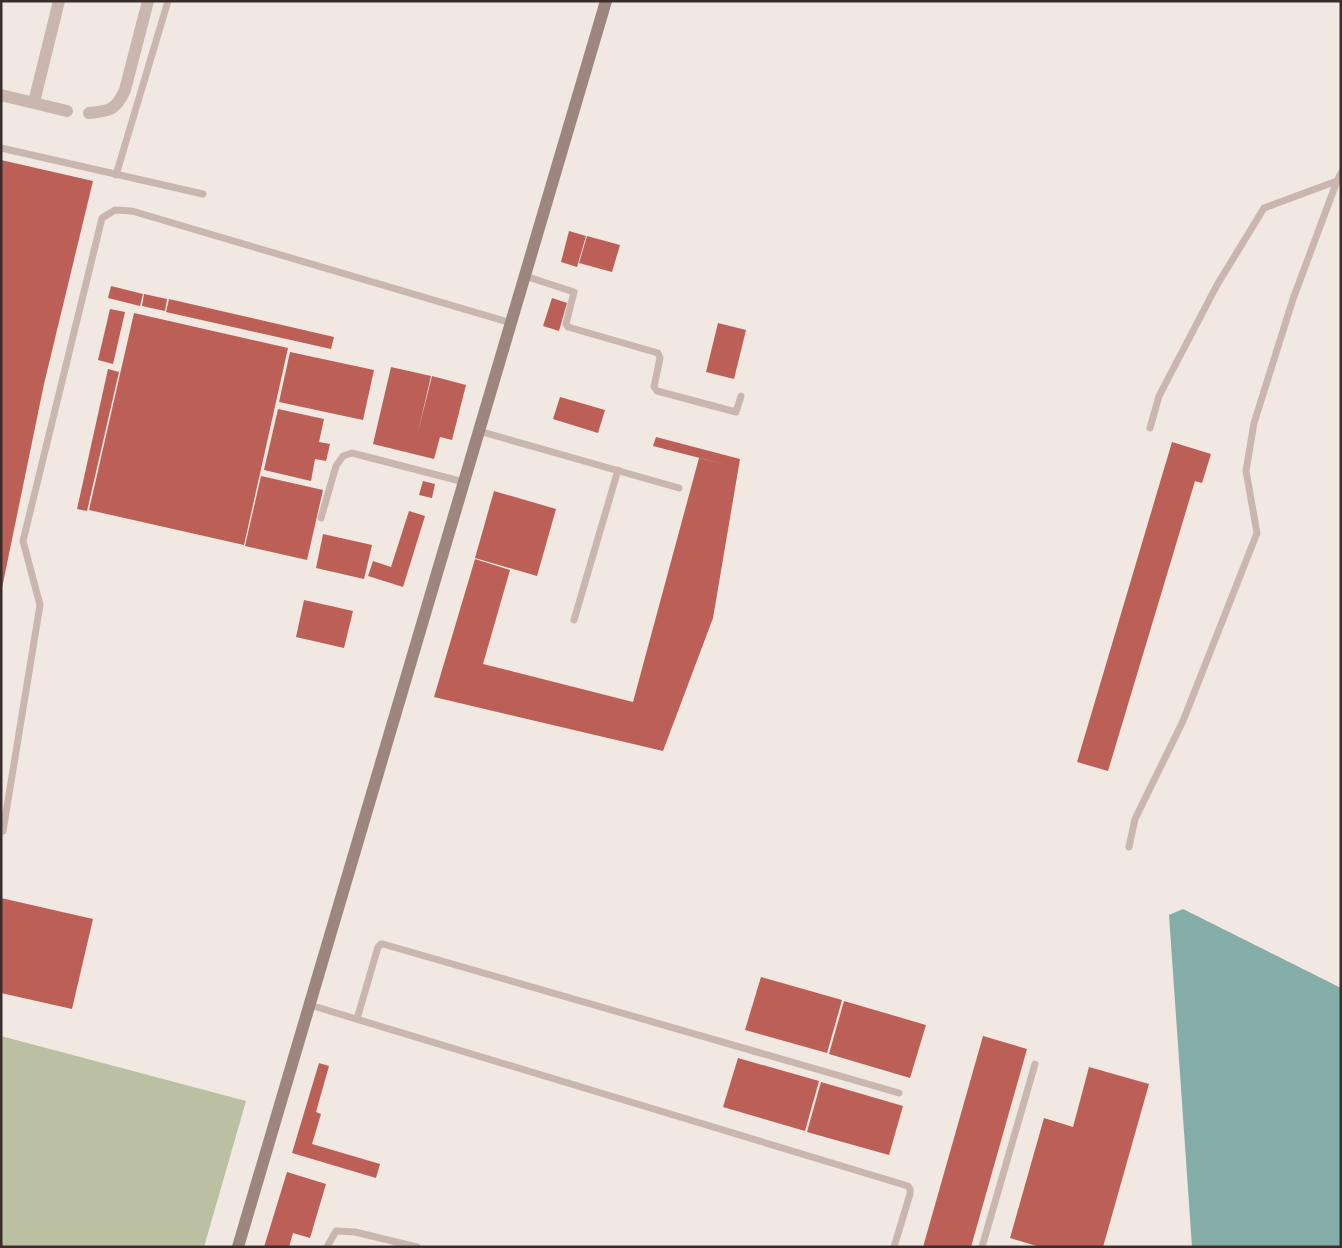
<svg xmlns="http://www.w3.org/2000/svg" width="1342" height="1248" font-family="Cabin,sans-serif">
  <style>
    .green { fill: #bbc0a3 }
    .water { fill: #84ada8 }
    .building { fill: #bc6057 }
    .lines { fill: none; stroke-linecap: round; stroke-linejoin: round }
    .lane { stroke: #c9b7af; stroke-width: 7 }
    .street { stroke: #c9b7af; stroke-width: 12 }
    .secondary { stroke: #9d8680; stroke-width: 12 }
  </style>
  <rect width="100%" height="100%" fill="#f2e8e2"/>
  <path class="green" d="M1 1036 246 1101 204 1247H1Z"/>
  <path class="water" d="M1183 909 1341 988V1247H1192L1169 915Z"/>
  <g class="building">
    <path d="M1 160 93 181 44 384 2 588Z"/>
    <path d="M569 231 586 236 577 267 561 262Z"/>
    <path d="M587 236 620 245 612 272 579 263Z"/>
    <path d="M111 286 143 294 140 306 108 298Z"/>
    <path d="M144 294 167 299 165 311 142 306Z"/>
    <path d="M552 298 567 303 559 331 543 326Z"/>
    <path d="M169 299 334 337 331 349 166 312Z"/>
    <path d="M110 309 125 312 113 364 98 360Z"/>
    <path d="M134 313 288 348 244 545 89 510Z"/>
    <path d="M718 323 746 330 734 379 706 372Z"/>
    <path d="M290 352 374 370 363 420 279 402Z"/>
    <path d="M391 367 431 376 418 432 432 376 466 385 452 440 440 437 434 459 373 444Z"/>
    <path d="M108 369 119 372 87 511 77 509Z"/>
    <path d="M560 397 605 410 598 433 553 419Z"/>
    <path d="M278 409 324 419 319 442 330 444 326 461 315 459 311 481 264 470Z"/>
    <path d="M656 437 740 459 713 618 663 751 434 697 475 559 510 570 483 664 633 702 699 458 727 465 653 446Z"/>
    <path d="M1172 442 1211 454 1202 483 1195 481 1108 771 1077 762Z"/>
    <path d="M261 476 323 490 307 560 245 546Z"/>
    <path d="M423 481 435 484 432 498 419 495Z"/>
    <path d="M494 491 556 509 537 576 475 558Z"/>
    <path d="M409 511 425 516 403 587 368 576 373 561 391 567Z"/>
    <path d="M323 534 372 545 364 579 316 568Z"/>
    <path d="M304 600 353 611 344 648 296 637Z"/>
    <path d="M1 898 93 919 72 1009 1 993Z"/>
    <path d="M761 977 842 1000 827 1053 745 1030Z"/>
    <path d="M844 1001 926 1025 910 1078 829 1054Z"/>
    <path d="M983 1036 1027 1049 971 1247H923Z"/>
    <path d="M738 1058 819 1081 805 1131 723 1107Z"/>
    <path d="M319 1063 329 1066 316 1112 321 1114 312 1144 380 1164 376 1178 292 1153Z"/>
    <path d="M1089 1067 1149 1084 1103 1247H1040L1010 1238 1044 1118 1073 1127Z"/>
    <path d="M821 1082 903 1106 889 1155 807 1132Z"/>
    <path d="M287 1172 326 1184 310 1238 293 1233 289 1247H264Z"/>
  </g>
  <g class="lines">
    <g class="lane">
      <path d="M1 148 203 194"/>
      <path d="M116 175 168 1"/>
      <path d="M525 276 574 292 566 324 568 327 658 353 660 358 654 387 657 391 736 412 741 396"/>
      <path d="M1150 428 1159 396 1217 285 1264 208 1337 181 1341 173"/>
      <path d="M479 431 679 488"/>
      <path d="M321 518 336 466 343 456 352 453 464 482"/>
      <path d="M574 620 618 470"/>
      <path d="M3 831 40 605 23 541 102 218 115 210 132 211 511 323"/>
      <path d="M1129 847 1135 819 1183 721 1257 533 1246 471 1254 423 1293 299 1337 181"/>
      <path d="M310 1005 908 1186 910 1189V1194L894 1247"/>
      <path d="M357 1019 378 947 381 944H383L899 1093"/>
      <path d="M327 1247 336 1231 355 1232 417 1247"/>
      <path d="M982 1247 1035 1064"/>
    </g>
    <g class="street">
      <path d="M1 95 67 111"/>
      <path d="M34 102 59 1"/>
      <path d="M89 113C110 111 116 110 125 90L148 1"/>
    </g>
    <path class="secondary" d="M238 1247 606 1"/>
  </g>
  <rect width="1342" height="1248" fill="none" stroke="#392e2c" stroke-width="5"/>
</svg>
